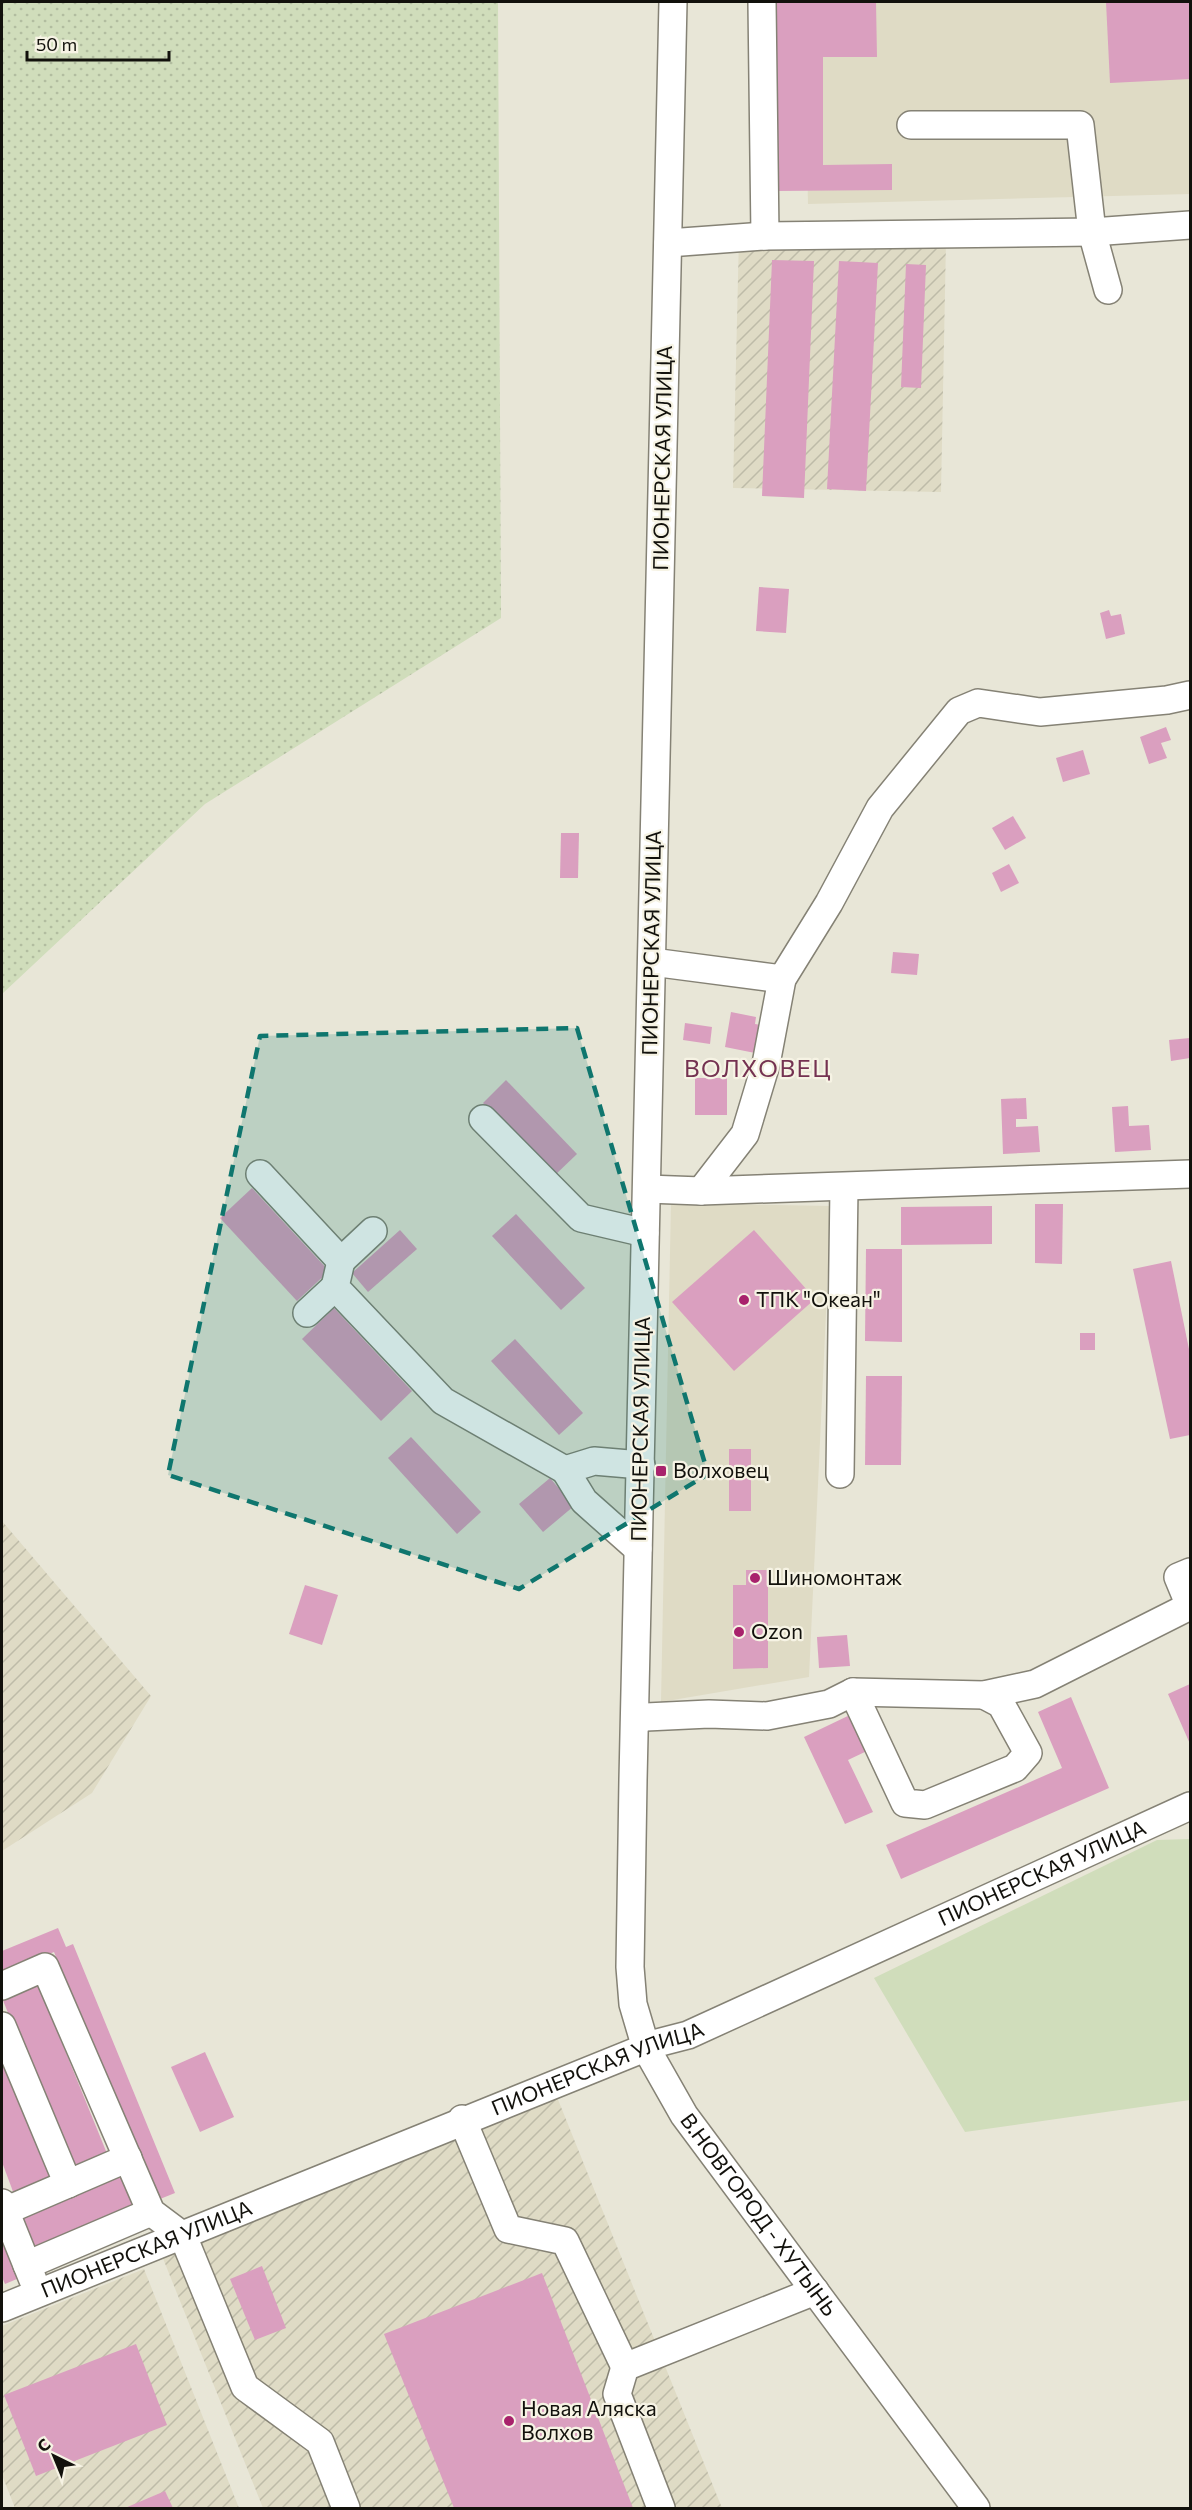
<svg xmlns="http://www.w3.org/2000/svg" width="1192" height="2510" font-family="Commissioner,sans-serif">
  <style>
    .built { fill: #dfdbc5 }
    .industrial { fill: url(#industrial-furrows) }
    .grass { fill: url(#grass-dots) }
    .garden { fill: #d0ddbb }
    .building { fill: #da9fbf }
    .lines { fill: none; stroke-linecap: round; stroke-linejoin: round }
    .minor-casing { stroke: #858275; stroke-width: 30 }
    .minor { stroke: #fff; stroke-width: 27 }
    .marked { fill: #0f766e; fill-opacity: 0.2; stroke: #0f766e; stroke-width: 4.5; stroke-dasharray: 12 8; stroke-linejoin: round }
    .poi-dot { fill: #a8226c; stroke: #f6f3e4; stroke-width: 2 }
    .labels { text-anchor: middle; stroke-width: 4.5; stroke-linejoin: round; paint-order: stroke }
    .street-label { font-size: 21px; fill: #12110c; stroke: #f6f3e4 }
    .poi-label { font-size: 21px; fill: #12110c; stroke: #f6f3e4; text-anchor: start }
    .quarter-label { font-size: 24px; letter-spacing: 1.5px; fill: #743251; stroke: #f6f3e4 }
  </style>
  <defs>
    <pattern id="industrial-furrows" width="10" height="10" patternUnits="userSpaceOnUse" patternTransform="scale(1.5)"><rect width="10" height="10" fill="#dfdbc5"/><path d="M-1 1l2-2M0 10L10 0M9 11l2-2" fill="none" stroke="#bebba8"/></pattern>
    <pattern id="grass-dots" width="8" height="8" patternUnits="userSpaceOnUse" patternTransform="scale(1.5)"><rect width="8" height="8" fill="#d0ddbb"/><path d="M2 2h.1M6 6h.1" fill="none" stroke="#b2bda0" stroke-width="1.8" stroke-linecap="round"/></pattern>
  </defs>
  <rect width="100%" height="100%" fill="#e8e6d7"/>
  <g class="built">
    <path d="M804 2H1190V194L808 204Z"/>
    <path d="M671 1203 831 1206 809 1677 661 1702Z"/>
  </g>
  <g class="industrial">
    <path d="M739 236 946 241 941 492 733 488Z"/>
    <path d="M2 1521 151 1696 92 1793 2 1851Z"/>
    <path d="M555 2092 722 2508H263L160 2251Z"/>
    <path d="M144 2269 239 2508H15L2 2475V2326Z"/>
  </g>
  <path class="grass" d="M2 2H498L501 618 205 804 2 994Z"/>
  <path class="garden" d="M1190 1839V2100L965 2132 874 1978 1157 1840Z"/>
  <g class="building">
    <path d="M775 2H876L877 57H823V165L892 164V190L776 191Z"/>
    <path d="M1106 2H1190V79L1110 83Z"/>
    <path d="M772 260 814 261 804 498 762 496Z"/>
    <path d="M839 261 878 263 866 491 827 489Z"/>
    <path d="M906 264 926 265 921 388 901 387Z"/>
    <path d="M759 587 789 589 786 633 756 631Z"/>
    <path d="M1109 610 1111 616 1121 614 1125 634 1106 639 1100 613Z"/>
    <path d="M1166 727 1171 740 1161 743 1167 758 1149 764 1140 737Z"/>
    <path d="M1083 750 1090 774 1063 782 1056 758Z"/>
    <path d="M1013 816 1026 838 1005 850 992 828Z"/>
    <path d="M561 833H579L578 878H560Z"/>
    <path d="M1009 864 1019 883 1001 892 992 873Z"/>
    <path d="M893 952 919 954 917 975 891 973Z"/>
    <path d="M731 1012 756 1017 755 1024 761 1025 755 1053 725 1047Z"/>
    <path d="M685 1023 712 1027 710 1044 683 1040Z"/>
    <path d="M1190 1038V1058L1171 1061 1169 1040Z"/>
    <rect x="695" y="1078" width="32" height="37"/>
    <path d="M506 1080 577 1154 553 1177 483 1103Z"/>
    <path d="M1026 1098 1027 1119H1016V1127L1038 1126 1040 1152 1003 1154 1001 1099Z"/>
    <path d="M1128 1106 1129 1126 1149 1125 1151 1150 1115 1152 1112 1107Z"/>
    <path d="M252 1188 329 1271 297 1301 220 1218Z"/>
    <path d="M1035 1204H1063L1062 1264 1035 1263Z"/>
    <path d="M992 1206V1244L901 1245V1207Z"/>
    <path d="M516 1214 585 1288 561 1310 492 1236Z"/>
    <path d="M400 1230 417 1249 368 1292 352 1273Z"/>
    <path d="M754 1230 815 1299 734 1371 672 1302Z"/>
    <path d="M866 1249H902V1342L865 1341Z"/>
    <path d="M1171 1261 1190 1354V1435L1170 1439 1133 1269Z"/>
    <path d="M334 1308 412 1391 381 1421 302 1339Z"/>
    <rect x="1080" y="1333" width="15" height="17"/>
    <path d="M515 1339 583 1413 559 1435 491 1361Z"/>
    <path d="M866 1376H902L901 1465H865Z"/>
    <path d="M411 1437 481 1512 457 1534 388 1458Z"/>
    <rect x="729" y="1449" width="22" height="62"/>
    <path d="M550 1478 574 1506 543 1532 519 1504Z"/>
    <path d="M746 1570H768V1668L733 1669V1585H746Z"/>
    <path d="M305 1585 338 1595 322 1645 289 1634Z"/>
    <path d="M847 1635 850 1666 819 1668 817 1637Z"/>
    <path d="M1190 1684V1744L1168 1694Z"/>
    <path d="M1071 1697 1109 1788 901 1879 886 1845 1062 1768 1038 1712Z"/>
    <path d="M852 1714 869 1750 848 1760 873 1812 845 1824 804 1737Z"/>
    <path d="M58 1928 66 1947 73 1944 175 2193 155 2201 54 1952 2 1974V1951Z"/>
    <path d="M38 1984 108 2156 72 2171 2 1998Z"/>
    <path d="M205 2052 234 2117 200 2132 171 2067Z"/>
    <path d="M2 2059 52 2182 15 2197 2 2162Z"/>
    <path d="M125 2173 140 2209 28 2257 13 2221Z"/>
    <path d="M2 2223 24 2276 5 2284 2 2277Z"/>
    <path d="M262 2266 286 2328 255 2340 230 2279Z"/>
    <path d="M542 2273 633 2508H454L384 2334Z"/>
    <path d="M136 2344 167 2425 36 2476 4 2395Z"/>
    <path d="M165 2491 173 2508H125Z"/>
  </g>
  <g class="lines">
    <g class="minor-casing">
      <g id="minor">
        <path id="s1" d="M673 2 633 1780 630 1967 633 2004 646 2048 684 2115 976 2508"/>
        <path d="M762 2 765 236"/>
        <path d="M911 125H1080L1092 232 1108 290"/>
        <path d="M668 243 765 236 1092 232 1190 225"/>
        <path d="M652 962 782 979"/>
        <path d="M483 1119 581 1218 645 1233"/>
        <path d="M260 1174 341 1261 335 1287 443 1401 565 1470"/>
        <path d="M647 1189 701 1191 1190 1174"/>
        <path d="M701 1191 745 1134 766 1064 782 979 829 903 880 808 959 711 978 703 1040 712 1167 700 1190 695"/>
        <path d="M341 1261 373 1231"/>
        <path d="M307 1313 335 1287"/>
        <path d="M840 1474 844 1187"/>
        <path d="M638 1549 584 1501 565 1470 594 1461 641 1465"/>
        <path d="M1190 1572 1178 1577 1190 1606"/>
        <path d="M853 1692 905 1803 925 1805 1015 1768 1028 1753 1001 1704 984 1695"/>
        <path d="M636 1720 646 1717 709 1714 767 1716 829 1704 853 1692 984 1695 1035 1684 1190 1606"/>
        <path d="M2 1986 45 1967 151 2212 183 2236 245 2387 320 2442 346 2508"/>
        <path d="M2 2026 68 2184"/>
        <path d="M462 2119 508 2229 565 2241 625 2367"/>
        <path d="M2 2203 33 2280"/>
        <path d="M5 2211 128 2158"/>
        <path d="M27 2265 151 2212"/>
        <path id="s2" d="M2 2308 657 2043 688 2035 1190 1806"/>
        <path d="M661 2508 617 2394 625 2367 815 2291"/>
      </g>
    </g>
    <use href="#minor" class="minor"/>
  </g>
  <path class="marked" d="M577 1028 708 1474 519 1589 168 1475 260 1036Z"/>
  <g class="poi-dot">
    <circle cx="744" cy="1300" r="6"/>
    <rect x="655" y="1465" width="12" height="12" rx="3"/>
    <circle cx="755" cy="1578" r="6"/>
    <circle cx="739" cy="1632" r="6"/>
    <circle cx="509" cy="2421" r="6"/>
  </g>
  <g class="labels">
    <g class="street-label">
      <text transform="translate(663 458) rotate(-89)" y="7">ПИОНЕРСКАЯ УЛИЦА</text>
      <text transform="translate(652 943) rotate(-89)" y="7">ПИОНЕРСКАЯ УЛИЦА</text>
      <text transform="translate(641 1429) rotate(-89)" y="7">ПИОНЕРСКАЯ УЛИЦА</text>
      <text dy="7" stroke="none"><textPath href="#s2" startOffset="1128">ПИОНЕРСКАЯ УЛИЦА</textPath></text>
      <text dy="7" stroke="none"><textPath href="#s2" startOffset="642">ПИОНЕРСКАЯ УЛИЦА</textPath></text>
      <text dy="7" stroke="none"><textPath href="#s1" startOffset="2250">В.НОВГОРОД - ХУТЫНЬ</textPath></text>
      <text dy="7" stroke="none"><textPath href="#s2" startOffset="156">ПИОНЕРСКАЯ УЛИЦА</textPath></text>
    </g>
    <g class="poi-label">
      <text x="756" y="1307">ТПК "Океан"</text>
      <text x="673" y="1478">Волховец</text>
      <text x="767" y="1585">Шиномонтаж</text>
      <text x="751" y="1639">Ozon</text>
      <text x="521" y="2416">Новая Аляска<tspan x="521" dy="24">Волхов</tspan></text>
    </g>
    <g class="quarter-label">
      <text x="758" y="1077">ВОЛХОВЕЦ</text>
    </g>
  </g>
  <rect width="1192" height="2510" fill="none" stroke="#12110c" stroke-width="6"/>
  <g transform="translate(54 2456) rotate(317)" stroke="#f6f3e4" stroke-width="4.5" paint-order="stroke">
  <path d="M0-4.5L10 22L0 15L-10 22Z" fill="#12110c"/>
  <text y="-9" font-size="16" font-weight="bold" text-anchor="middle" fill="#12110c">С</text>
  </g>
  <path d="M27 51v9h142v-9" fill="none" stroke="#12110c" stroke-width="3"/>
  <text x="36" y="51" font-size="18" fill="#12110c" stroke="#f6f3e4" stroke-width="4.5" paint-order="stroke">50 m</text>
</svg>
